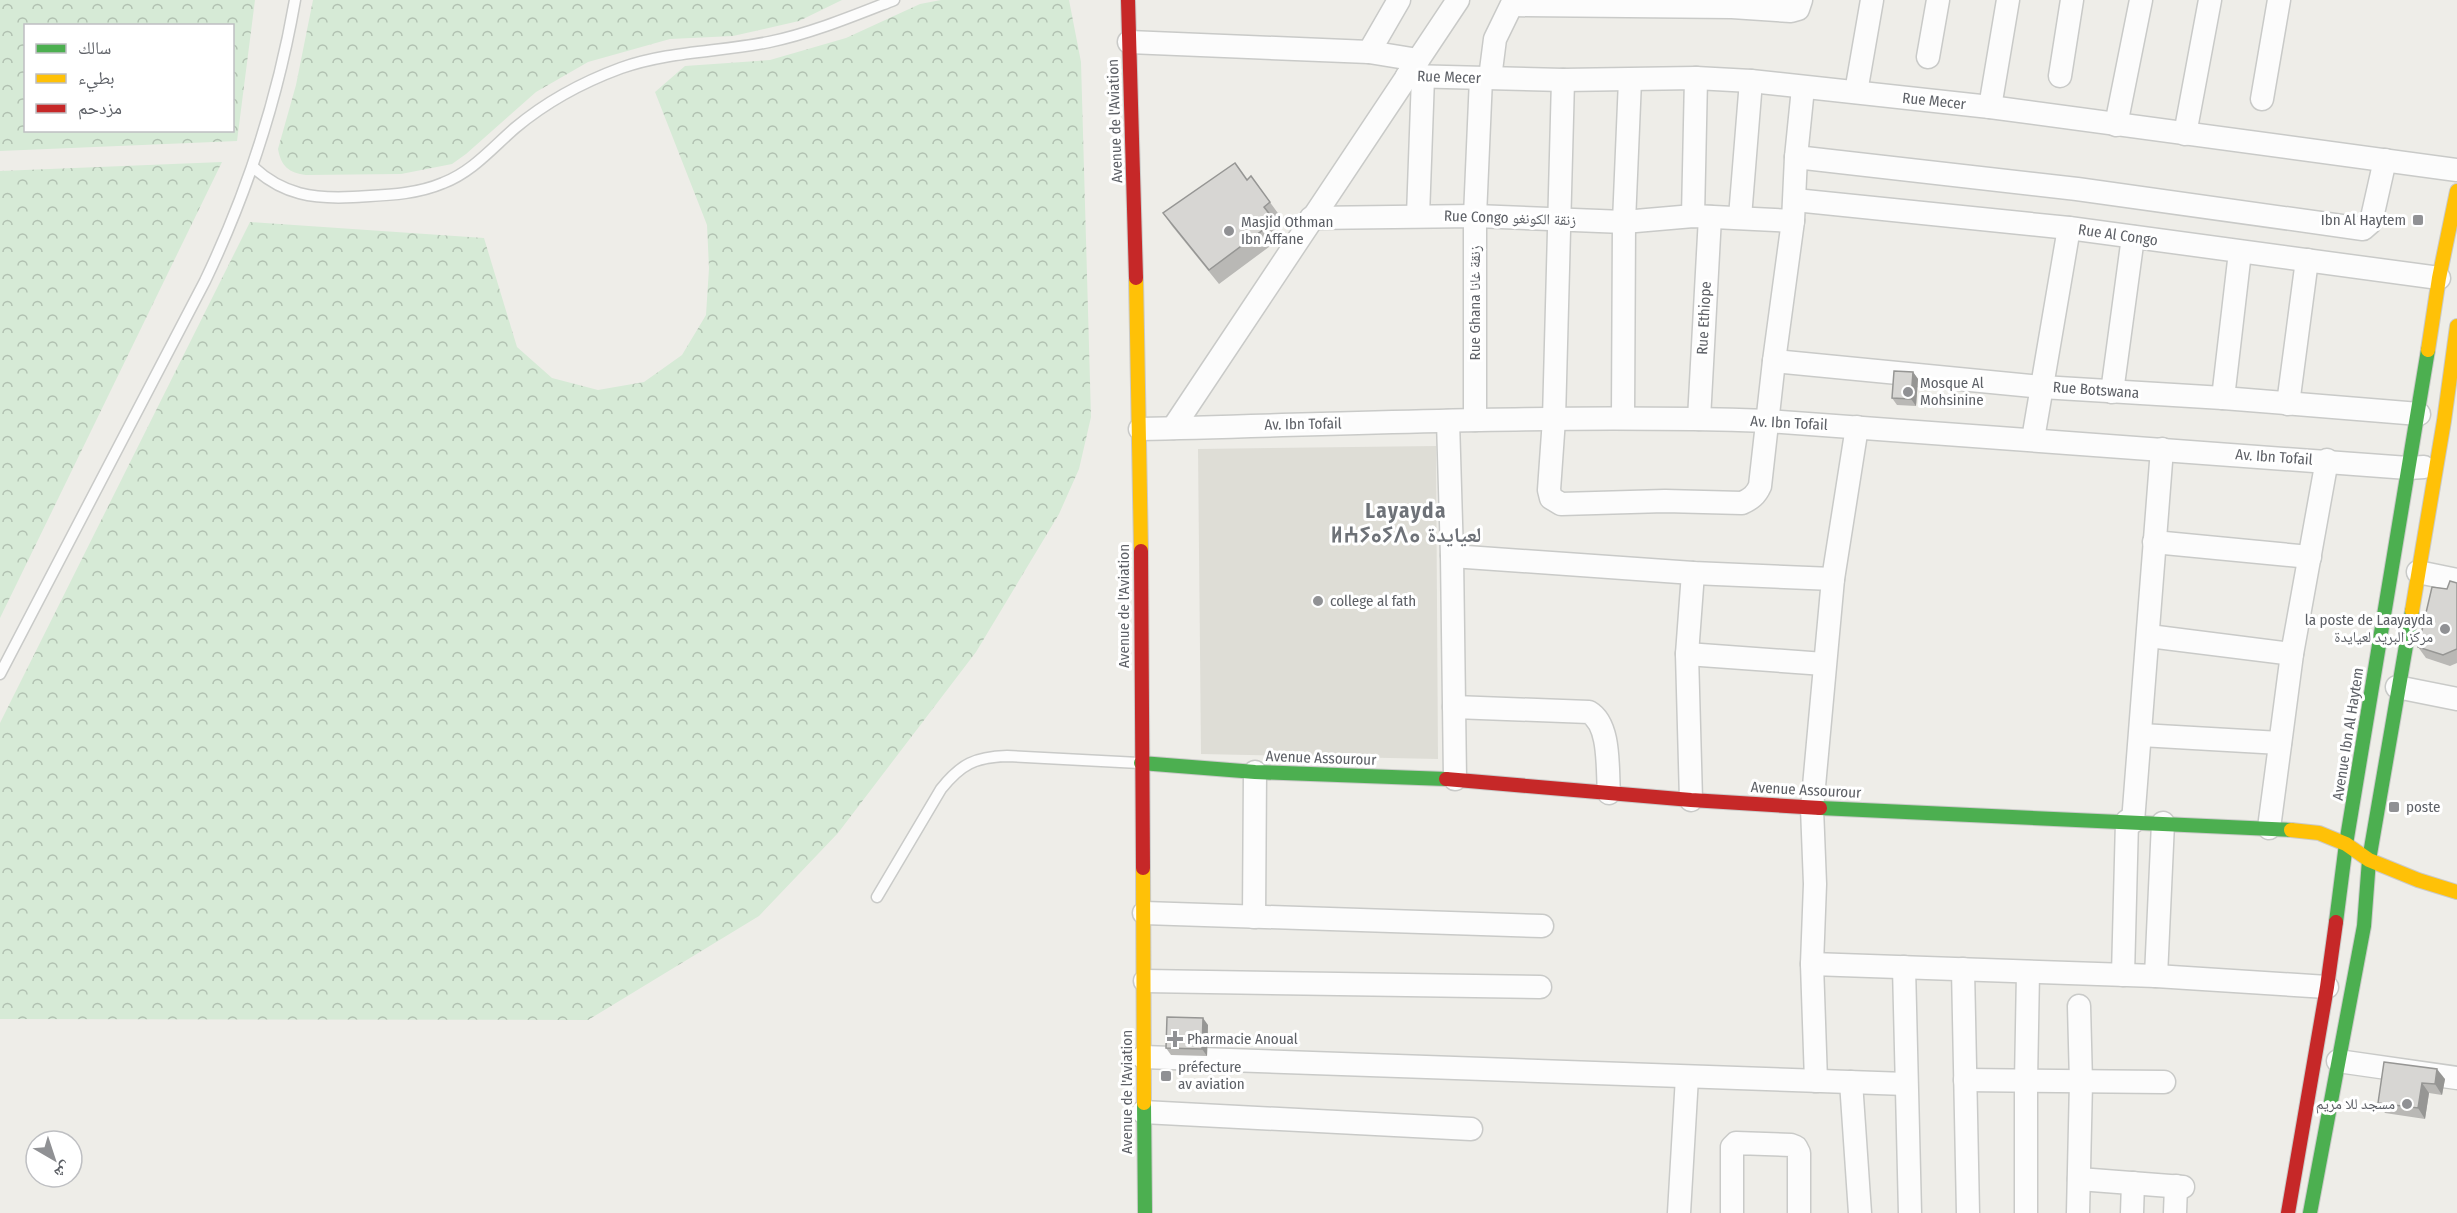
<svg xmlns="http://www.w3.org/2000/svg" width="2457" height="1213" font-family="'Fira Sans Condensed','Noto Naskh Arabic','Noto Sans Tifinagh',sans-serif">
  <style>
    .education { fill: #deddd6 }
    .forest { fill: url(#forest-crowns); fill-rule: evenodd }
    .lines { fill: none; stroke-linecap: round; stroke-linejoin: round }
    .lane-casing { stroke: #c9cac8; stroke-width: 13 }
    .street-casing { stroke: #c9cac8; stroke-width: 25 }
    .fast-casing { stroke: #cacac9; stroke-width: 16 }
    .slow-casing { stroke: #cacac9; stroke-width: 16 }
    .jam-casing { stroke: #cacac9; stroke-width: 16 }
    .lane { stroke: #fcfcfc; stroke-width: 10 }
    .street { stroke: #fcfcfc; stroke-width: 22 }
    .fast { stroke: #4caf50; stroke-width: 14 }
    .slow { stroke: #ffc107; stroke-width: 14 }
    .jam { stroke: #c62828; stroke-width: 14 }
    .wall { fill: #b9b8b5 }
    .shaded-wall { fill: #969694 }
    .building { fill: #d7d6d3; stroke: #969694; stroke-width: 1.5 }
    .poi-dot { fill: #909194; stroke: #fff; stroke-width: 2 }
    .labels { text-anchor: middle; stroke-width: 6; stroke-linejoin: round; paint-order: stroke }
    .street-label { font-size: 15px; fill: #5d6066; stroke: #fff }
    .poi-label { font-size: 15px; fill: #5d6066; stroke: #fff; text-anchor: start }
    .district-label { font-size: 21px; font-weight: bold; letter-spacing: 1.5px; fill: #6e7278; stroke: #fff }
  </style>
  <defs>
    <pattern id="forest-crowns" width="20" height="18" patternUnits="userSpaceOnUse" patternTransform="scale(1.5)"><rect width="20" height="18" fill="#d6ead6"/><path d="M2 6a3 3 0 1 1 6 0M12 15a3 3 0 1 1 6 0" fill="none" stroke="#b1c1b1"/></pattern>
  </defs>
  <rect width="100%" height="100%" fill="#eeede8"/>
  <path class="education" d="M1436 446 1438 759 1201 754 1198 449Z"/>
  <g class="forest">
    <path d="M0 0H255L237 141 0 151ZM26 26H232V130H26Z"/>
    <path d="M313 0H842L799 21 733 36 670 39 588 62 536 92 466 154 452 164 401 174 306 175C289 173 281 166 278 149L296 85Z"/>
    <path d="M941 0H1069L1081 62 1091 417 1079 469 1059 514 976 652 838 833 759 916 588 1020 0 1019V723L250 222 484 238 517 347 552 378 598 390 644 382 682 355 706 315 709 268 707 225 655 92 685 66 770 60 846 38 920 4Z"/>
    <path d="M222 162 0 618V171Z"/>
  </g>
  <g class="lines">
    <g class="lane-casing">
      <g id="lane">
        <path d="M253 167C283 195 314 199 353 197 384 195 415 195 443 183 472 172 492 148 515 128 546 102 583 82 621 68 669 51 720 52 769 42 812 33 853 16 894 0"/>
        <path d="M0 674 205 281C248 191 278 98 295 0"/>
        <path d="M877 897 941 789C961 764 975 757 1007 756L1139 763"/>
      </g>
    </g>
    <g class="street-casing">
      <g id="street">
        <path d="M1512 5 1732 7 1791 11 1798 9 1801 0"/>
        <path d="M1129 42 1369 52 1418 60"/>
        <path d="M1369 52 1399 0"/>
        <path d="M1928 57 1938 0"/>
        <path d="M1407 76 1563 80 1696 78 1751 81 1990 107 2457 170"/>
        <path d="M2060 76 2072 0"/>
        <path d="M1490 78 1495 39 1514 0"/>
        <path d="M1563 80 1554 419 1549 490 1551 498 1561 504 1665 501 1742 503C1751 499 1756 495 1760 486L1774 361 1793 221 1796 157 1803 88"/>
        <path d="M1856 92 1872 0"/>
        <path d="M2262 99 2279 0"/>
        <path d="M1990 107 2008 0"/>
        <path d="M2116 125 2141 0"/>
        <path d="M2185 134 2210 0"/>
        <path d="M1796 157 2077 189 2363 229 2371 222 2385 160"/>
        <path d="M1795 200 2069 228 2439 278"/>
        <path d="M1418 216 1423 77"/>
        <path d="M1693 216 1696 78"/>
        <path d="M1740 217 1751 81"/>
        <path d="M1311 218 1475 216 1624 222 1693 216 1793 221"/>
        <path d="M1774 361 2042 387 2223 398 2419 414"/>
        <path d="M2112 392 2133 237"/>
        <path d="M2223 398 2240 252"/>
        <path d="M2288 404 2307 260"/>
        <path d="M1623 418 1624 222 1630 80"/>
        <path d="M1699 419 1710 217"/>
        <path d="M1475 420V216L1481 78"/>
        <path d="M1448 421 1452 556 1455 779"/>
        <path d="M1173 428 1458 0"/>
        <path d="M1140 429C1349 424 1559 414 1768 421L2408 468 2424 467"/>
        <path d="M2033 439 2069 228"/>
        <path d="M2154 542 2310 557"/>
        <path d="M1452 556 1693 573 1833 579"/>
        <path d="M2418 572 2457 580"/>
        <path d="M2149 636 2292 654"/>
        <path d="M1687 654 1824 664"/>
        <path d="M2397 687 2457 699"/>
        <path d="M1454 707 1589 712C1611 725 1607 769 1609 793"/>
        <path d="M2141 735 2280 743"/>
        <path d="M1691 800 1687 654 1693 573"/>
        <path d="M2133 822 2162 449"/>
        <path d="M2269 828 2292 654 2327 460"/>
        <path d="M1144 913 1542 926"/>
        <path d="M1254 917 1255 772"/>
        <path d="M1812 964 2156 976 2327 987"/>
        <path d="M1904 967 1910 1213"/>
        <path d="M1963 969 1968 1213"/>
        <path d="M2123 975 2127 821"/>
        <path d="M2156 976 2163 823"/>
        <path d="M1145 981 1540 987"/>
        <path d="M1143 1057 1906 1084"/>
        <path d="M2338 1061 2457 1078"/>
        <path d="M1965 1080 2164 1082"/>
        <path d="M1816 1081 1812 964 1815 884 1812 808 1833 579 1857 427"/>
        <path d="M1851 1082 1860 1213"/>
        <path d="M1143 1112 1471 1129"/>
        <path d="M2079 1179 2183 1187"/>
        <path d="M1679 1213 1687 1077"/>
        <path d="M1732 1213V1147L1736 1143 1791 1145 1796 1147 1799 1153V1213"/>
        <path d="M2026 1213V1082L2028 972"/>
        <path d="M2078 1213 2081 1082 2079 1006"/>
        <path d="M2132 1213 2133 1183"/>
        <path d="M2175 1213 2176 1186"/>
      </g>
    </g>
    <g class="fast-casing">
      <g id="fast">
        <path d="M1141 763 1255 772 1446 779"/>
        <path d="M1820 808 2291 830"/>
        <path d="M2336 922 2346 844 2428 350"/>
        <path d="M1144 1103 1145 1213"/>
        <path d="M2310 1213 2364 926 2369 860 2412 611"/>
      </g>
    </g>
    <g class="slow-casing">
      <g id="slow">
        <path d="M1136 278 1141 551"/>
        <path d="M2428 350 2439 278 2457 191"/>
        <path d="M2412 611 2444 421 2457 326"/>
        <path d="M2291 830 2319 833 2346 844 2369 860 2418 880 2457 892"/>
        <path d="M1143 868 1144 1103"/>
      </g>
    </g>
    <g class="jam-casing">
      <g id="jam">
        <path d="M1128 0 1136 278"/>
        <path d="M1141 551 1143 868"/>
        <path d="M1446 779 1691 800 1820 808"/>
        <path d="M2288 1213 2327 987 2336 922"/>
      </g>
    </g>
    <use href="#lane" class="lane"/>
    <use href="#street" class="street"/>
    <use href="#fast" class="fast"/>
    <use href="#slow" class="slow"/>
    <use href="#jam" class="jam"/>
  </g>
  <g class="wall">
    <path d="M1251 176 1280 216 1274 220 1285 235 1219 284 1172 226 1163 213 1247 180Z"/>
    <path d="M1913 372 1918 379 1916 406 1897 405 1892 398Z"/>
    <path d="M2457 583V663L2450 666 2426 658 2418 647 2447 589Z"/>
    <path d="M1208 1025 1207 1056 1171 1055 1166 1048Z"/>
    <path d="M2384 1062 2445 1079 2442 1095 2429 1093 2425 1119 2385 1113 2378 1103Z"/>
  </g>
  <g class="shaded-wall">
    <path d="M1913 372 1918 379 1916 406 1911 399Z"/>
    <path d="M1203 1018 1208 1025 1207 1056 1202 1049Z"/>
    <path d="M2437 1069 2445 1079 2442 1095 2435 1084Z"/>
    <path d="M2422 1083 2429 1093 2425 1119 2418 1108Z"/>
  </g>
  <g class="building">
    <path d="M1235 163 1247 180 1251 176 1270 202 1264 207 1275 221 1209 270 1163 213Z"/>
    <path d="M1894 371 1913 372 1911 399 1892 398Z"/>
    <path d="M2450 581 2457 583V649L2443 655 2418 647 2432 587 2447 589Z"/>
    <path d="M1167 1017 1203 1018 1202 1049 1166 1048Z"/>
    <path d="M2384 1062 2437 1069 2435 1084 2422 1083 2418 1108 2378 1103Z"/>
  </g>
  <g class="poi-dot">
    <rect x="2412" y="214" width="12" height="12" rx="3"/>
    <circle cx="1229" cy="231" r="6"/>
    <circle cx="1908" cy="392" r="6"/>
    <circle cx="1318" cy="601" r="6"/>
    <circle cx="2445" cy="629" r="6"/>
    <rect x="2388" y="801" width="12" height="12" rx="3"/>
    <path d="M1172 1030h6v6h6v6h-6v6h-6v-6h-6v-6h6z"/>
    <rect x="1160" y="1070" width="12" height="12" rx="3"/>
    <circle cx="2407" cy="1104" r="6"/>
  </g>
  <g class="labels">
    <g class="street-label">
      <text transform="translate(1449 77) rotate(2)" y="5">Rue Mecer</text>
      <text transform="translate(1934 101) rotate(6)" y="5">Rue Mecer</text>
      <text transform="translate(1115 121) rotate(-92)" y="5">Avenue de l'Aviation</text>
      <text transform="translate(1510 218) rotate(2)" y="5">Rue Congo زنقة الكونغو</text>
      <text transform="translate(2118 235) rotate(8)" y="5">Rue Al Congo</text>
      <text transform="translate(1475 303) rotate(-90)" y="5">Rue Ghana زنقة غانا</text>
      <text transform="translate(1704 318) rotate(-87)" y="5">Rue Ethiope</text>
      <text transform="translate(2096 390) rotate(4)" y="5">Rue Botswana</text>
      <text transform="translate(1789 423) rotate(3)" y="5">Av. Ibn Tofail</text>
      <text transform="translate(1303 424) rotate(-1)" y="5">Av. Ibn Tofail</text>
      <text transform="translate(2274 457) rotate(4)" y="5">Av. Ibn Tofail</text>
      <text transform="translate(1124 606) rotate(-90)" y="5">Avenue de l'Aviation</text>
      <text transform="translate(2348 734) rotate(-81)" y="5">Avenue Ibn Al Haytem</text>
      <text transform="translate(1321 758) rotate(2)" y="5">Avenue Assourour</text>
      <text transform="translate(1806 790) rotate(3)" y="5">Avenue Assourour</text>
      <text transform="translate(1127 1092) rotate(-90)" y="5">Avenue de l'Aviation</text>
    </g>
    <g class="poi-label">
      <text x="2406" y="225" text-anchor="end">Ibn Al Haytem</text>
      <text x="1241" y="227">Masjid Othman<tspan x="1241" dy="17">Ibn Affane</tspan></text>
      <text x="1920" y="388">Mosque Al<tspan x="1920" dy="17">Mohsinine</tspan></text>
      <text x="1330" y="606">college al fath</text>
      <text x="2433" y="625" text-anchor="end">la poste de Laayayda<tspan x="2433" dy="17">مركز البريد لعيايدة</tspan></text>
      <text x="2406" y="812">poste</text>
      <text x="1187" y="1044">Pharmacie Anoual</text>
      <text x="1178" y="1072">préfecture<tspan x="1178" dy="17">av aviation</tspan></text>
      <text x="2395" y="1109" text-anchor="end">مسجد للا مريم</text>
    </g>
    <g class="district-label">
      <text x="1406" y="518">Layayda<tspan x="1406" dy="24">ⵍⵄⵢⴰⵢⴷⴰ لعيايدة</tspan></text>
    </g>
  </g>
  <rect x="24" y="24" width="210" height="108" fill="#ffffff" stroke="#bebfc2" stroke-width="1.5"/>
  <rect x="36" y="44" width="30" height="9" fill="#4caf50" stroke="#bebfc2" stroke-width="1.5"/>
  <text x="78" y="54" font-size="18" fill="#5d6066">سالك</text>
  <rect x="36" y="74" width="30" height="9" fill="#ffc107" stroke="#bebfc2" stroke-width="1.5"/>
  <text x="78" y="84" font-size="18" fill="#5d6066">بطيء</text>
  <rect x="36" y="104" width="30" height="9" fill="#c62828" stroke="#bebfc2" stroke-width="1.5"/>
  <text x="78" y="114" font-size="18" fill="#5d6066">مزدحم</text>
  <g transform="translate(54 1159) rotate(141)"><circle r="28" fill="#ffffff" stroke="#bebfc2" stroke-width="1.5"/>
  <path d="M0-4.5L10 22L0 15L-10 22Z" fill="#909194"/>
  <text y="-9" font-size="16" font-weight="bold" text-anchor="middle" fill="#5d6066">ش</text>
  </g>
</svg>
